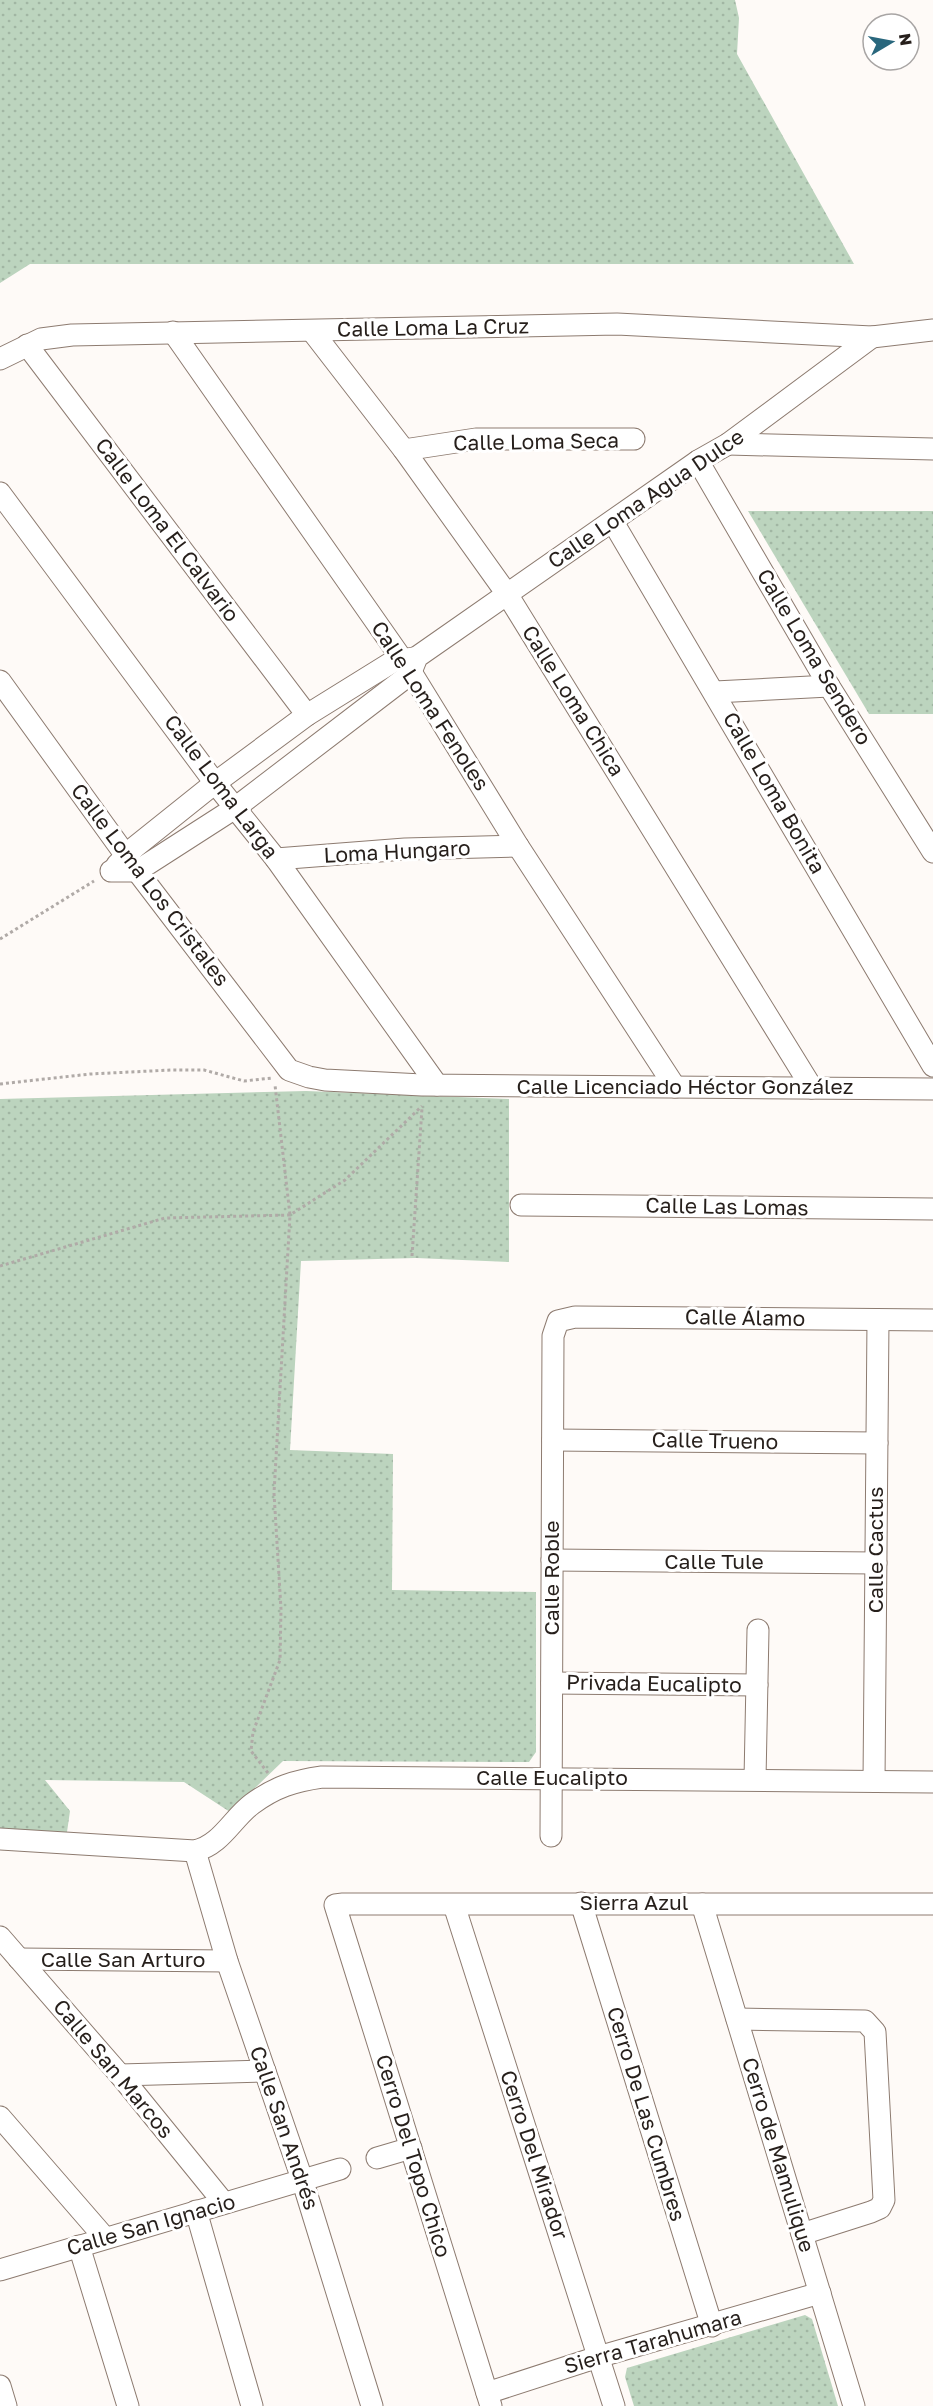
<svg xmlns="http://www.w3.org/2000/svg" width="933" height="2406" font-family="'Golos Text',sans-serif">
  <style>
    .green { fill: url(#green-dots) }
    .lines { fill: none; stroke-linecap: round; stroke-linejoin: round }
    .street-casing { stroke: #8d7b70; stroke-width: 23 }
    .path { stroke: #b0aaa7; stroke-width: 3; stroke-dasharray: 3 3; stroke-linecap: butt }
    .street { stroke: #fff; stroke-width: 21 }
    .labels { text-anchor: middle; stroke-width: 6; stroke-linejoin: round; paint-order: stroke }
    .street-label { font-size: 21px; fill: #261f1b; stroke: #fff }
  </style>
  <defs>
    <pattern id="green-dots" width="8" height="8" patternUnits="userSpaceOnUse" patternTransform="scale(1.5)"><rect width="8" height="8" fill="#bcd4be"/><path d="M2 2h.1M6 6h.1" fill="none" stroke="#a1b6a3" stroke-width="1.8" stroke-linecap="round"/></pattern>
  </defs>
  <rect width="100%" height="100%" fill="#fefaf7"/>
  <g class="green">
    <path d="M0 0H735L739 18 737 54 854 264H30L0 283Z"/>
    <path d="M748 511H933V714H869Z"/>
    <path d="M306 1091 509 1099V1262L416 1258 301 1261 290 1450 393 1454 392 1590 536 1592V1752L529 1762 283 1761 230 1812 184 1782 45 1780 70 1811 67 1832 0 1830V1099Z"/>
    <path d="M805 2315 812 2319 838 2406H634L625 2377 627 2368Z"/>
  </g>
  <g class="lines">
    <g class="street-casing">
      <g id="street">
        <path d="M312 331 404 450 507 594 812 1088"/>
        <path d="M173 332 411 672 518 846 675 1087"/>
        <path d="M27 345 307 715"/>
        <path d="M0 359 41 339 72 335 617 324 872 337 933 330"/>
        <path d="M728 444 933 449"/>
        <path d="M404 450 476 439H634"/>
        <path d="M698 461 829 686 933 852"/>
        <path d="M0 493 215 783 276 859 437 1085"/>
        <path d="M613 522 933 1066"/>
        <path d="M0 681 137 871 289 1070 309 1077 325 1080 422 1085 933 1089"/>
        <path d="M715 692 829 686"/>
        <path d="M276 859 405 849 518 846"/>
        <path d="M117 865 135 847 215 783 307 715 394 661 414 658"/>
        <path d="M111 871H137L235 808 405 678 411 672 417 657 698 461 728 444 872 337"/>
        <path d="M521 1205 933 1209"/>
        <path d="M553 1440 877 1443"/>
        <path d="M552 1560 876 1563"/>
        <path d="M552 1683 757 1685"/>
        <path d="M755 1779 758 1630"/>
        <path d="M874 1781 878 1320"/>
        <path d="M551 1836 553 1336 558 1321 575 1317 933 1320"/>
        <path d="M0 1839 195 1851C221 1845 232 1819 252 1804 275 1787 294 1781 322 1777L933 1782"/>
        <path d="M195 1851 227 1961 302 2179 372 2406"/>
        <path d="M581 1903 712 2326"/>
        <path d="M702 1904 854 2406"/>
        <path d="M454 1905 614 2406"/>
        <path d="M0 1937 120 2075 224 2203"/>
        <path d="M19 1959 227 1961"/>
        <path d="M737 2019 865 2021 875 2032 884 2200 880 2208 871 2212 802 2234"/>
        <path d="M120 2075 265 2071"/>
        <path d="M0 2117 105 2238"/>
        <path d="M377 2158 411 2148"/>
        <path d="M196 2211 252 2406"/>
        <path d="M79 2246 128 2406"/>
        <path d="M0 2270 340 2169"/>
        <path d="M0 2386 6 2406"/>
        <path d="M487 2393 598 2357 820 2293"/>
        <path d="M491 2406 335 1905 343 1904H933"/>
      </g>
    </g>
    <g class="path">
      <path d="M0 939 94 881"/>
      <path d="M0 1084 90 1074 171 1070H204L244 1081 272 1078"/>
      <path d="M412 1256 422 1108"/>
      <path d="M0 1266 165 1218 290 1215 345 1180 422 1106"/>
      <path d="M268 1773 251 1751 253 1732 280 1660 281 1609 274 1493 290 1215 275 1085"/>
    </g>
    <use href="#street" class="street"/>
  </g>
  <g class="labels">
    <g class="street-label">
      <text transform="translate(433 328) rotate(-1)" y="7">Calle Loma La Cruz</text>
      <text transform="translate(536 442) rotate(-1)" y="7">Calle Loma Seca</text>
      <text transform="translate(646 499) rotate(-34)" y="7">Calle Loma Agua Dulce</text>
      <text transform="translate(167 530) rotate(53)" y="7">Calle Loma El Calvario</text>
      <text transform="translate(814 657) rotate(59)" y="7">Calle Loma Sendero</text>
      <text transform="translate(573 701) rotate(58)" y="7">Calle Loma Chica</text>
      <text transform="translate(430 706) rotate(57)" y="7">Calle Loma Fenoles</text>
      <text transform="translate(221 787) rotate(53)" y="7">Calle Loma Larga</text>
      <text transform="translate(774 793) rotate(60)" y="7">Calle Loma Bonita</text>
      <text transform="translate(397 852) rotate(-3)" y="7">Loma Hungaro</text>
      <text transform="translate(150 885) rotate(53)" y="7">Calle Loma Los Cristales</text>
      <text x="685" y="1094">Calle Licenciado Héctor González</text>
      <text transform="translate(727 1207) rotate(1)" y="7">Calle Las Lomas</text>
      <text transform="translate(745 1318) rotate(1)" y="7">Calle Álamo</text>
      <text transform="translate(715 1441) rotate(1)" y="7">Calle Trueno</text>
      <text transform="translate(876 1550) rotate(-90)" y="7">Calle Cactus</text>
      <text x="714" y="1569">Calle Tule</text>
      <text transform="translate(552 1578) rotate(-90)" y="7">Calle Roble</text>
      <text transform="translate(654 1684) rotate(1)" y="7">Privada Eucalipto</text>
      <text x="552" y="1785">Calle Eucalipto</text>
      <text x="634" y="1910">Sierra Azul</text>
      <text x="123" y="1967">Calle San Arturo</text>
      <text transform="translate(113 2069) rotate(50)" y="7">Calle San Marcos</text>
      <text transform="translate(646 2114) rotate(73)" y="7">Cerro De Las Cumbres</text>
      <text transform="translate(284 2128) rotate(71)" y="7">Calle San Andrés</text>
      <text transform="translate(534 2155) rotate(72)" y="7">Cerro Del Mirador</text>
      <text transform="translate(778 2155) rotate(73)" y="7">Cerro de Mamulique</text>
      <text transform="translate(413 2156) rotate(73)" y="7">Cerro Del Topo Chico</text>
      <text transform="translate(151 2225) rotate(-16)" y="7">Calle San Ignacio</text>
      <text transform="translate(653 2342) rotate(-16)" y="7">Sierra Tarahumara</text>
    </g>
  </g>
  <g transform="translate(891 42) rotate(80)"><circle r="28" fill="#ffffff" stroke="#a8a5a4" stroke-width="1.5"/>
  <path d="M0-4.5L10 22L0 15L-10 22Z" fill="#29677d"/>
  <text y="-9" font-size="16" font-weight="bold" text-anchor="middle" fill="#261f1b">N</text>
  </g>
</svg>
